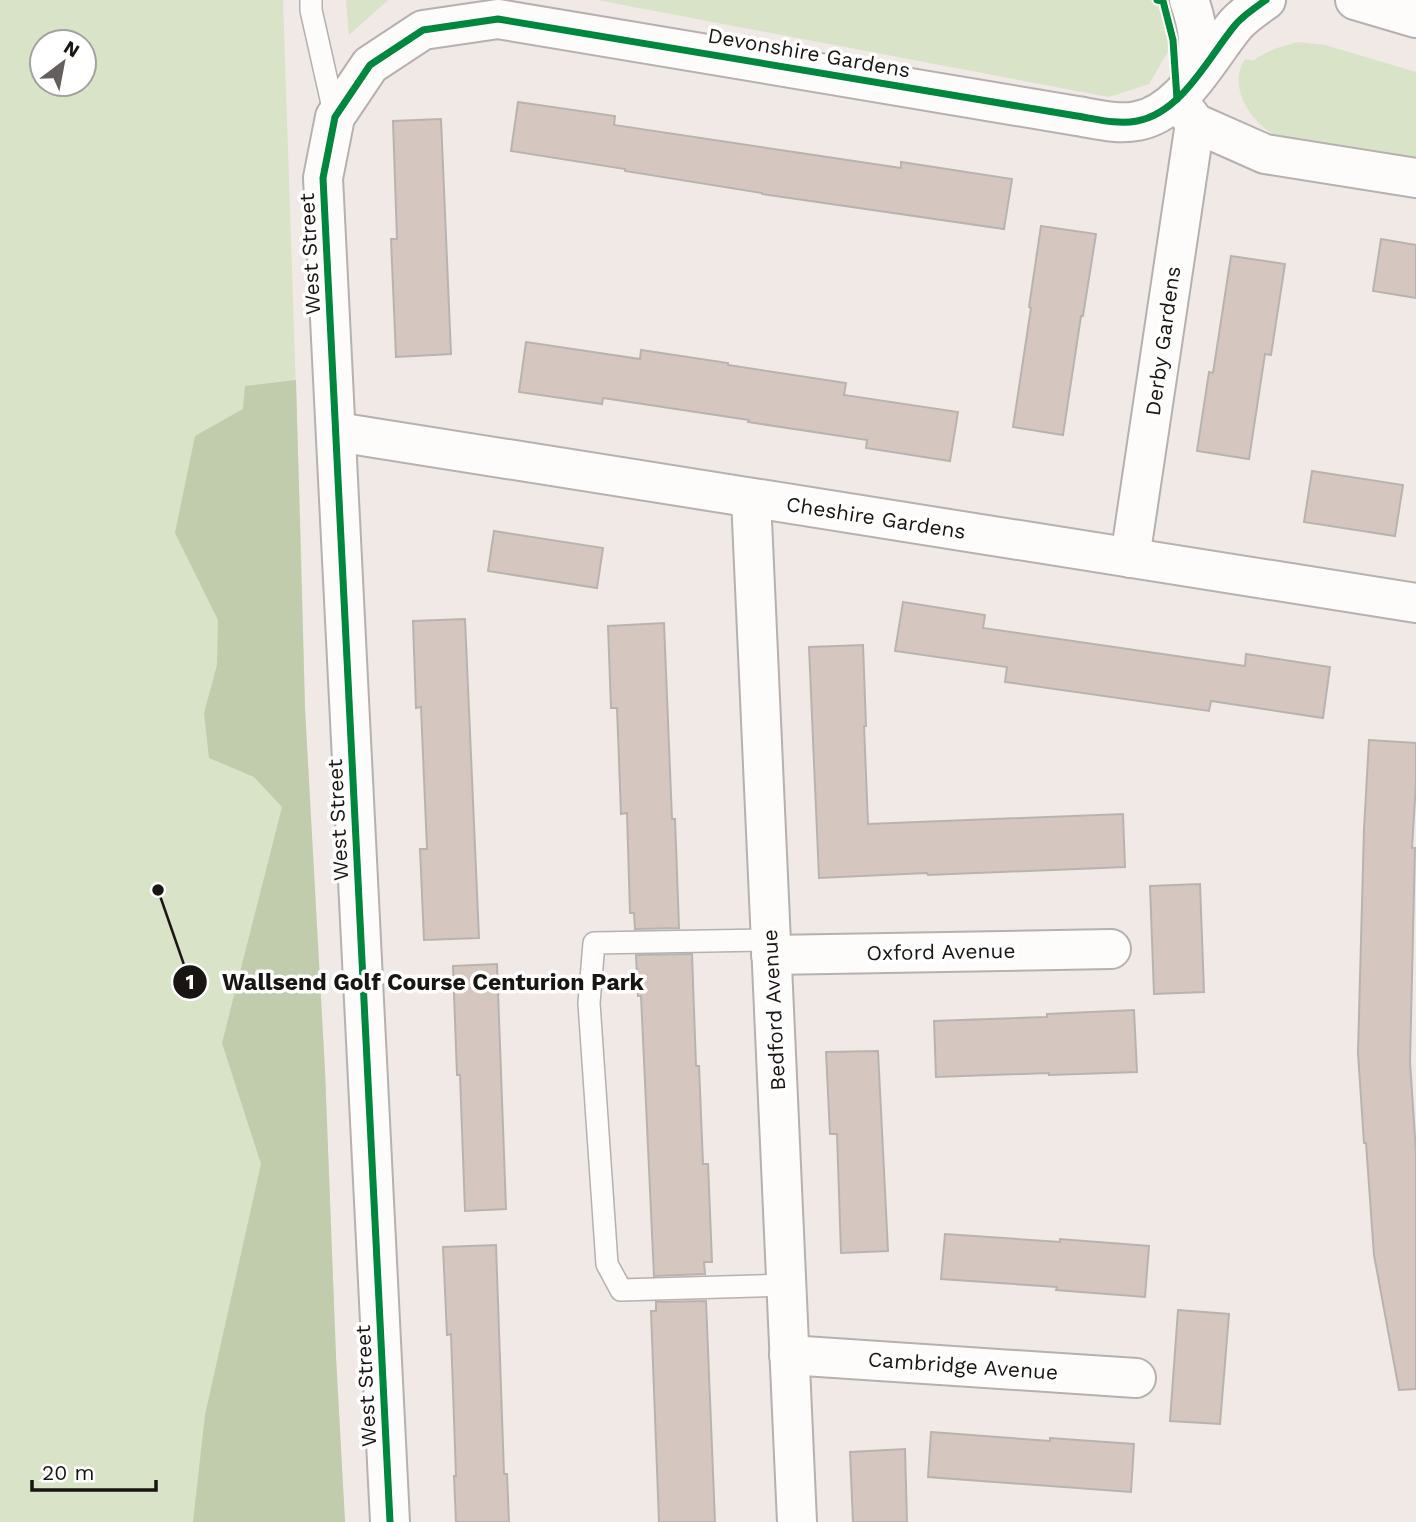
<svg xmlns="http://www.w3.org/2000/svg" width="1416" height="1522" font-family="'Work Sans',sans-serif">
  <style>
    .green { fill: #d8e3c7; fill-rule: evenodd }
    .forest { fill: #c0ccac }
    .building { fill: #d6c6c0; stroke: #b8b3b1; stroke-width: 2 }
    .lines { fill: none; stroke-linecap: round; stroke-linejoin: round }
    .service-casing { stroke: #b6b0ae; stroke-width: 24 }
    .minor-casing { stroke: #b6b0ae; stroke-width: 42 }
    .tertiary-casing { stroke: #b6b0ae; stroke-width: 42 }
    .trunk-casing { stroke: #b6b0ae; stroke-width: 42 }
    .service { stroke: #fdfcfb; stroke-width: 21 }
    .minor { stroke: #fdfcfb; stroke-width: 38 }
    .tertiary { stroke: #fdfcfb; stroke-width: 38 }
    .trunk { stroke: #fdfcfb; stroke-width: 38 }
    .cycleway-casing { stroke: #fff; stroke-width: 11 }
    .cycleway { stroke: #00873e; stroke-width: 7 }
    .labels { text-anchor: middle; stroke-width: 7; stroke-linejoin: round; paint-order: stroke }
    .street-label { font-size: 21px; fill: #191513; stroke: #fff }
    .leader { fill: none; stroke: #191513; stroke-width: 2.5 }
    .callout-dot { fill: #191513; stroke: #fff; stroke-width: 2.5 }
    .mark-label { font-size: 21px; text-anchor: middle; font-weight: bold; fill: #fff }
    .callout-label { font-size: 23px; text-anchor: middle; font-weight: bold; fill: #191513; stroke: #fff; stroke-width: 7; stroke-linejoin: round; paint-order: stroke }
  </style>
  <rect width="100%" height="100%" fill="#f0e9e6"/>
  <g class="green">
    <path d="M0 0H283L301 543 305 709 325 1071 336 1357 345 1522H0ZM42 42H84V84H42Z"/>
    <path d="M346 0H388L349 35Z"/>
    <path d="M597 0H1167L1181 29 1149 84 1109 97Z"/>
    <path d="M1298 42 1325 45 1416 72V160L1280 138C1253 125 1226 88 1245 59L1253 61C1267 51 1281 46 1298 42Z"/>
  </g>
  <path class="forest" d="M296 380 305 709 325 1071 336 1357 345 1522H193L205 1415 261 1164 222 1043 282 807 254 777 209 758 204 713 217 665 218 620 175 533 195 436 243 409 245 386Z"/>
  <g class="building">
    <path d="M518 102 615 116 614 125 901 168V162L1012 179 1004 229 762 194V193L625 171V169L511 151Z"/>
    <path d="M441 119 451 354 396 357 391 239H397L393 121Z"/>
    <path d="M1041 226 1096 234 1083 316H1081L1063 435 1013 427 1031 308 1029 307Z"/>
    <path d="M1381 239 1416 245V298L1373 291Z"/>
    <path d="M1231 256 1285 264 1271 355 1265 354 1249 459 1197 451 1209 372 1213 373Z"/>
    <path d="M526 342 640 359 641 350 728 363V365L846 383 844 395 958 412 950 461 866 448 867 440 748 422 749 420 603 398 602 404 519 392Z"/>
    <path d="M1312 471 1403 485 1395 536 1304 522Z"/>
    <path d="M494 531 603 548 597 588 488 571Z"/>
    <path d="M903 602 985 615 983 628 1245 666 1246 654 1330 667 1323 718 1211 701 1209 711 1005 682 1007 667 895 651Z"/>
    <path d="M465 619 479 938 424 940 420 849H427L421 707 416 708 413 621Z"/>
    <path d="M664 623 672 819H675L679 928 635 929 634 913H630L627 813 621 814 617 708H611L608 626Z"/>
    <path d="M863 645 866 726H864L868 824 1123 814 1125 867 928 875 927 873 819 878 809 647Z"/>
    <path d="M1369 740 1416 743V783L1412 848H1415L1410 1062 1416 1152V1389L1399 1390 1374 1255 1366 1143H1364L1358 1053 1364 829Z"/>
    <path d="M1200 884 1204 992 1154 994 1150 886Z"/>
    <path d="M692 954 696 1066H699L703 1164H708L712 1262H704L705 1274 654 1276 641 996H638L636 955Z"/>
    <path d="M497 964 506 1209 465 1211 460 1075H457L453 966Z"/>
    <path d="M1134 1010 1137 1072 1049 1075V1073L936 1077 934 1021 1047 1017V1014Z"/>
    <path d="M878 1051 888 1251 841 1253 837 1134H830L826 1052Z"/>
    <path d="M945 1234 1060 1242V1239L1149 1246 1145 1297 1056 1290 1057 1287 941 1279Z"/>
    <path d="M496 1245 504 1474H507L509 1522H456L454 1476H456L451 1334 447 1335 443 1247Z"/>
    <path d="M706 1301 715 1522H659L651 1311H656V1302Z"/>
    <path d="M1178 1310 1229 1314 1220 1424 1170 1421Z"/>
    <path d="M931 1432 1050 1441V1438L1134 1444 1131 1492 928 1477Z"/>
    <path d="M905 1449 907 1522H853L850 1452Z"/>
  </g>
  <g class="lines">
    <g class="service-casing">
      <g id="service">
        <path d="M311 0V10L335 117"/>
        <path d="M770 940 594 943 589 1003 607 1264 621 1290 786 1285"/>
      </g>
    </g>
    <g class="minor-casing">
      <g id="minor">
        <path d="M1180 103 1195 123 1265 154 1416 178"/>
        <path d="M337 432 1416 603"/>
        <path d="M751 498 797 1522"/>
        <path d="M1130 558 1195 123"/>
        <path d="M771 955 1111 949"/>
        <path d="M789 1355 1136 1378"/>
      </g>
    </g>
    <g class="tertiary-casing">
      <g id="tertiary">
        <path d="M1355 0 1416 18"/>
        <path d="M390 1522 323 178 335 117 370 65 423 30 498 19 1077 116C1096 119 1118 125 1137 121 1182 113 1209 56 1236 24 1244 15 1256 7 1266 0"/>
      </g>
    </g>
    <g class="trunk-casing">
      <path id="trunk" d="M1189 0C1200 31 1200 47 1195 79"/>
    </g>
    <use href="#service" class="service"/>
    <use href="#minor" class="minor"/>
    <use href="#tertiary" class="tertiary"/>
    <use href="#trunk" class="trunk"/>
    <g class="cycleway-casing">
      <g id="cycleway">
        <path d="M1157 0 1163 1 1173 40 1177 99"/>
        <path d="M390 1522 323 178 335 117 370 65 423 30 498 19 1077 116C1096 119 1118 125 1137 121 1182 113 1209 56 1236 24 1244 15 1256 7 1266 0"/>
      </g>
    </g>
    <use href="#cycleway" class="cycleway"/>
  </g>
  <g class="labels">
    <g class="street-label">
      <text transform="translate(809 53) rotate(10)" y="7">Devonshire Gardens</text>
      <text transform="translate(310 254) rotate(-93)" y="7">West Street</text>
      <text transform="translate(1163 341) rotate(-82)" y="7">Derby Gardens</text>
      <text transform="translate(876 518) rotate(9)" y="7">Cheshire Gardens</text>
      <text transform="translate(338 820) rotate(-93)" y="7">West Street</text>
      <text transform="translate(941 952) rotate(-1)" y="7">Oxford Avenue</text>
      <text transform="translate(774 1010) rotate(-93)" y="7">Bedford Avenue</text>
      <text transform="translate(963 1366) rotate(4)" y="7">Cambridge Avenue</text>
      <text transform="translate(366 1386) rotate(-93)" y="7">West Street</text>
    </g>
  </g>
  <path class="leader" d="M158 890L190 982"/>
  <g class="callout-dot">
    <circle cx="158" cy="890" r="7"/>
    <circle cx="190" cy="982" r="18"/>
  </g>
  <g class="mark-label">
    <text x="190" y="989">1</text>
  </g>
  <g class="callout-label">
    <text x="433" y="990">Wallsend Golf Course Centurion Park</text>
  </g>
  <g transform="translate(63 63) rotate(32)"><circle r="33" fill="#ffffff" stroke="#a3a1a1" stroke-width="2"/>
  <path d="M0-5L12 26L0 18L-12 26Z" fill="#645f5d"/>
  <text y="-10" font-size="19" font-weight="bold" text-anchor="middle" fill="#191513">N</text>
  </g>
  <path d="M32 1480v10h124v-10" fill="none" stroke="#191513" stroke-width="3.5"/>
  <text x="42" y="1480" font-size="21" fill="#191513" stroke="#ffffff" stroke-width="5" paint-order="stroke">20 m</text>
</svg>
